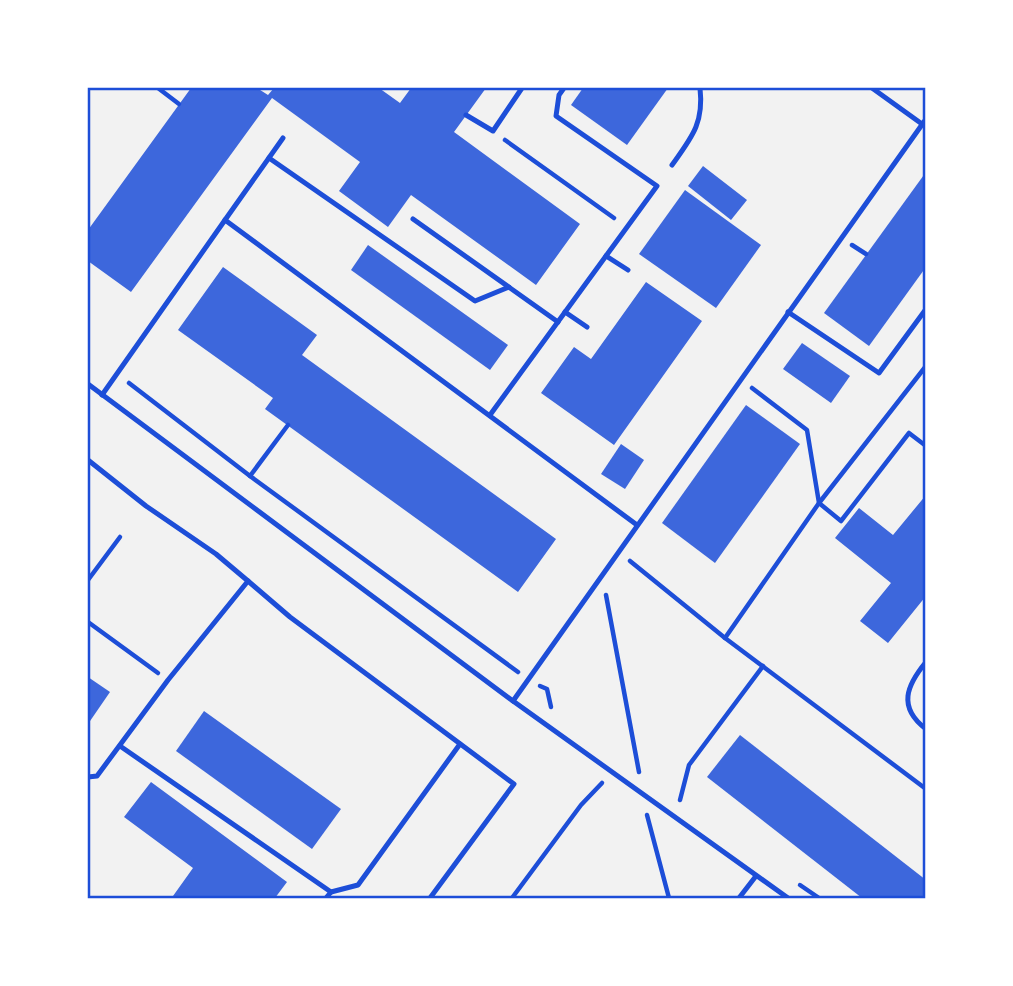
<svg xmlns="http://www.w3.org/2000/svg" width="1013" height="986" font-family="Commissioner,sans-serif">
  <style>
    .building { fill: #3d67dc }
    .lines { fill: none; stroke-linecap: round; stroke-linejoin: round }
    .path { stroke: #1d4ed8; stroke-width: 4.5 }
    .service { stroke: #1d4ed8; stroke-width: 5 }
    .neatline { fill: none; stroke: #1d4ed8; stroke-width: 2.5 }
  </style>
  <rect width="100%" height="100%" fill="#f2f2f2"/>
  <g class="building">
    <path d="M191 88H257L268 95 274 88H379L400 103 411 88H486L454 132 580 224 536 285 411 195 388 227 339 191 360 162 272 98 131 292 88 261V230Z"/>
    <path d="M583 88H668L627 145 571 105Z"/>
    <path d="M703 166 747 200 731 220 688 186Z"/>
    <path d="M926 172V267L869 346 824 313Z"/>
    <path d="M685 190 761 245 716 308 639 254Z"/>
    <path d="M368 245 508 345 490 370 351 270Z"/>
    <path d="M223 267 317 335 302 355 556 539 518 592 265 409 273 398 178 330Z"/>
    <path d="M646 282 702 321 614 445 541 393 574 347 591 359Z"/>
    <path d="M802 343 850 376 831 403 783 369Z"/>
    <path d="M746 405 800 444 715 563 662 523Z"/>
    <path d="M621 444 644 460 625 489 601 474Z"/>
    <path d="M926 495V596L888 643 860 621 891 583 835 538 859 508 893 535Z"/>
    <path d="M88 677 110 692 88 724Z"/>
    <path d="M204 711 341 809 312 849 176 751Z"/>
    <path d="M740 735 926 880V898H862L707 777Z"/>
    <path d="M151 782 287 882 275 898H176L173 896 193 868 124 817Z"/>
  </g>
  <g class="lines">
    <g class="path">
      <path d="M158 88 179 104"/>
      <path d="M505 140 614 218"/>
      <path d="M852 245 866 254"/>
      <path d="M129 383 250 476 288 425"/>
      <path d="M752 388 807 430 819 503 841 521 909 433 926 446"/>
      <path d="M250 476 518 672"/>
      <path d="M630 561 725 638 926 789"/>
      <path d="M88 580 120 537"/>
      <path d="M606 595 639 772"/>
      <path d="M88 622 158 673"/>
      <path d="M725 638 819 503 926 366"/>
      <path d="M540 686 547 689 551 707"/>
      <path d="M680 800 689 765 763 666"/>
      <path d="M647 815 669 898"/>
      <path d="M800 885 819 898"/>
      <path d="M512 898 581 805 602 783"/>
    </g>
    <g class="service">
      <path d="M872 88 922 124"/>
      <path d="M466 115 493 131 522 88"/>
      <path d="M269 158 475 301 509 287"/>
      <path d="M672 165C692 137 704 123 700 88"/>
      <path d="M413 219 558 322"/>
      <path d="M225 220 283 138"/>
      <path d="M606 256 628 270"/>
      <path d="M565 312 587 327"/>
      <path d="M788 312 879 373 926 309"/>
      <path d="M88 384 513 701 788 898"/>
      <path d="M102 395 225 220 637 525"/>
      <path d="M490 415 657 186 556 116 559 95 564 88"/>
      <path d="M88 460 146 506 216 554 248 581 168 680 97 776 88 777"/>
      <path d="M248 581 290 617 514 784 430 898"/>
      <path d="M926 662C907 685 897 707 926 729"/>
      <path d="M513 701 926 119"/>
      <path d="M120 746 331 892"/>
      <path d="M326 898 331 892 358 885 460 744"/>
      <path d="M739 898 756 876"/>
    </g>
  </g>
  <rect width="1013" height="986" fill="none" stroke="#ffffff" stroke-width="178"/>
  <rect x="89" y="89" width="835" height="808" class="neatline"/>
</svg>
